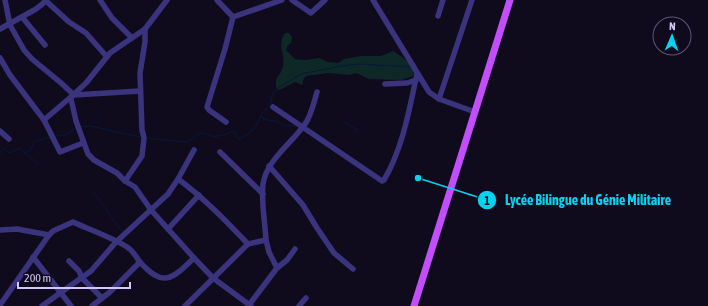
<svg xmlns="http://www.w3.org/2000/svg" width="708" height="306" font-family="'Asap Condensed',sans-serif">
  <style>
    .green { fill: #0e2727 }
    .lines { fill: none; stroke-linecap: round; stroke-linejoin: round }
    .stream { stroke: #07183a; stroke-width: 1 }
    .minor { stroke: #3a347e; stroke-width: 5.5 }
    .major { stroke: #c34eff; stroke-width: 7 }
    .leader { fill: none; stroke: #00d2f2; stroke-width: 1.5 }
    .callout-dot { fill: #00d2f2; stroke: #0f0b1d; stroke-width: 1.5 }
    .mark-label { font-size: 12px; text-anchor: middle; font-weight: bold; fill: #111 }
    .callout-label { font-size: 14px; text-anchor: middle; font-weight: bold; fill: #00d2f2; stroke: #0f0b1d; stroke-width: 3; stroke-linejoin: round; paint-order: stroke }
  </style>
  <rect width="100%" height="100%" fill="#0f0b1d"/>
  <path class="green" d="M285 33H289L292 37 291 43 288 45 286 50 295 59 305 60 319 58 328 62 338 63 344 59 361 56H381L393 51C402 57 413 63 414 75L411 77 401 80 369 79 356 73 349 75 328 73 306 76 304 78 302 85 295 82 279 90 277 89C273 76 281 77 283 66 286 53 276 46 285 33Z"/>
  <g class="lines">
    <g class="stream">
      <path d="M204 1 205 0"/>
      <path d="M261 117 267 120 277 121 282 125 297 126"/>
      <path d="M344 122 357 130"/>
      <path d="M81 127 90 126 140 137"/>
      <path d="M56 136 65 135 76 128"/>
      <path d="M145 138 186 142C193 141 195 133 202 133 206 133 208 135 211 136 216 137 229 135 232 131L236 132 237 138 239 139 247 135 256 126 262 113 270 105 273 94 277 89 301 74 341 66 358 64 411 67"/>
      <path d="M25 153 38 164"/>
      <path d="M0 154 4 148 9 153 20 148 24 152H28L31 149 34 142 51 137"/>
      <path d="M93 193 95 194 123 233"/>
    </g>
    <g class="minor">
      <path d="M5 0 10 25 24 50 32 59 60 82 74 95 140 91"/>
      <path d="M45 0 69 22 86 33 107 57"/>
      <path d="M100 0 112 18 132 38"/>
      <path d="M167 0 145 29 110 53 86 83 72 96 71 99 76 121 88 154 94 160 117 173 125 181 135 187 151 210 194 258 213 278 251 306"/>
      <path d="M217 0 233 17 225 49 207 107 209 110 226 122"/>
      <path d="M292 0 311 13 325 0"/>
      <path d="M373 0 429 92 439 99 475 112"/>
      <path d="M438 16 443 0"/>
      <path d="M22 17 45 45"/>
      <path d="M233 17 282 0"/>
      <path d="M0 29 36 9 46 1"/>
      <path d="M0 58 10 75 44 120 60 152 83 143"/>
      <path d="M385 84 407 83 416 80"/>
      <path d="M439 99 472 0"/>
      <path d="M273 107 382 181 384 180C403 148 409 110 417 74"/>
      <path d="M44 120 72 96"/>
      <path d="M0 131 9 139"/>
      <path d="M220 152 263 194"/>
      <path d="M269 166 303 205 317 228 334 253 353 269"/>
      <path d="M178 179C204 198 226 221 248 244L266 240 269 252 277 268 249 305"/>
      <path d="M125 181 142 156 144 138 142 130 140 73 145 42V29"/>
      <path d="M168 229 199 195"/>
      <path d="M0 230 17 229 49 235"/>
      <path d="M266 240C265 222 261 201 263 184 266 161 292 143 305 124 311 116 314 102 317 92"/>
      <path d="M33 257 71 306"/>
      <path d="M69 261 79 271 82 278 102 298"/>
      <path d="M277 268 287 260 295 249"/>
      <path d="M0 305 49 235 53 231 73 222C90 230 111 237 127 247 132 250 136 256 139 261 163 288 171 280 194 258"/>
      <path d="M42 306 91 271 116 242 168 194 178 179 194 150"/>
      <path d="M92 306 110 292 140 262"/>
      <path d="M185 306 248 244"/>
      <path d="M299 306 306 298"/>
    </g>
    <path class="major" d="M414 306 510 0"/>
  </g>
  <path class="leader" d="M418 178L487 200"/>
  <g class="callout-dot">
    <circle cx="418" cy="178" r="4"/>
    <circle cx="487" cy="200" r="10"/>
  </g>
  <g class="mark-label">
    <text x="487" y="205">1</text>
  </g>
  <g class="callout-label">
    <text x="588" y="205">Lycée Bilingue du Génie Militaire</text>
  </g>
  <g transform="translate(672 36) rotate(2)"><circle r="19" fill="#0f0b1d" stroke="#5c5677"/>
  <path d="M0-3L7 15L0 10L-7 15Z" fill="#00d2f2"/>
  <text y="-6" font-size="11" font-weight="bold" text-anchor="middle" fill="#d0c7ff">N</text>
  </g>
  <path d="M18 282v6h112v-6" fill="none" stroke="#d0c7ff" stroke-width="2"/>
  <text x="24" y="282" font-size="12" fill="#d0c7ff" stroke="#0f0b1d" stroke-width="3" paint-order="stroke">200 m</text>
</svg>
